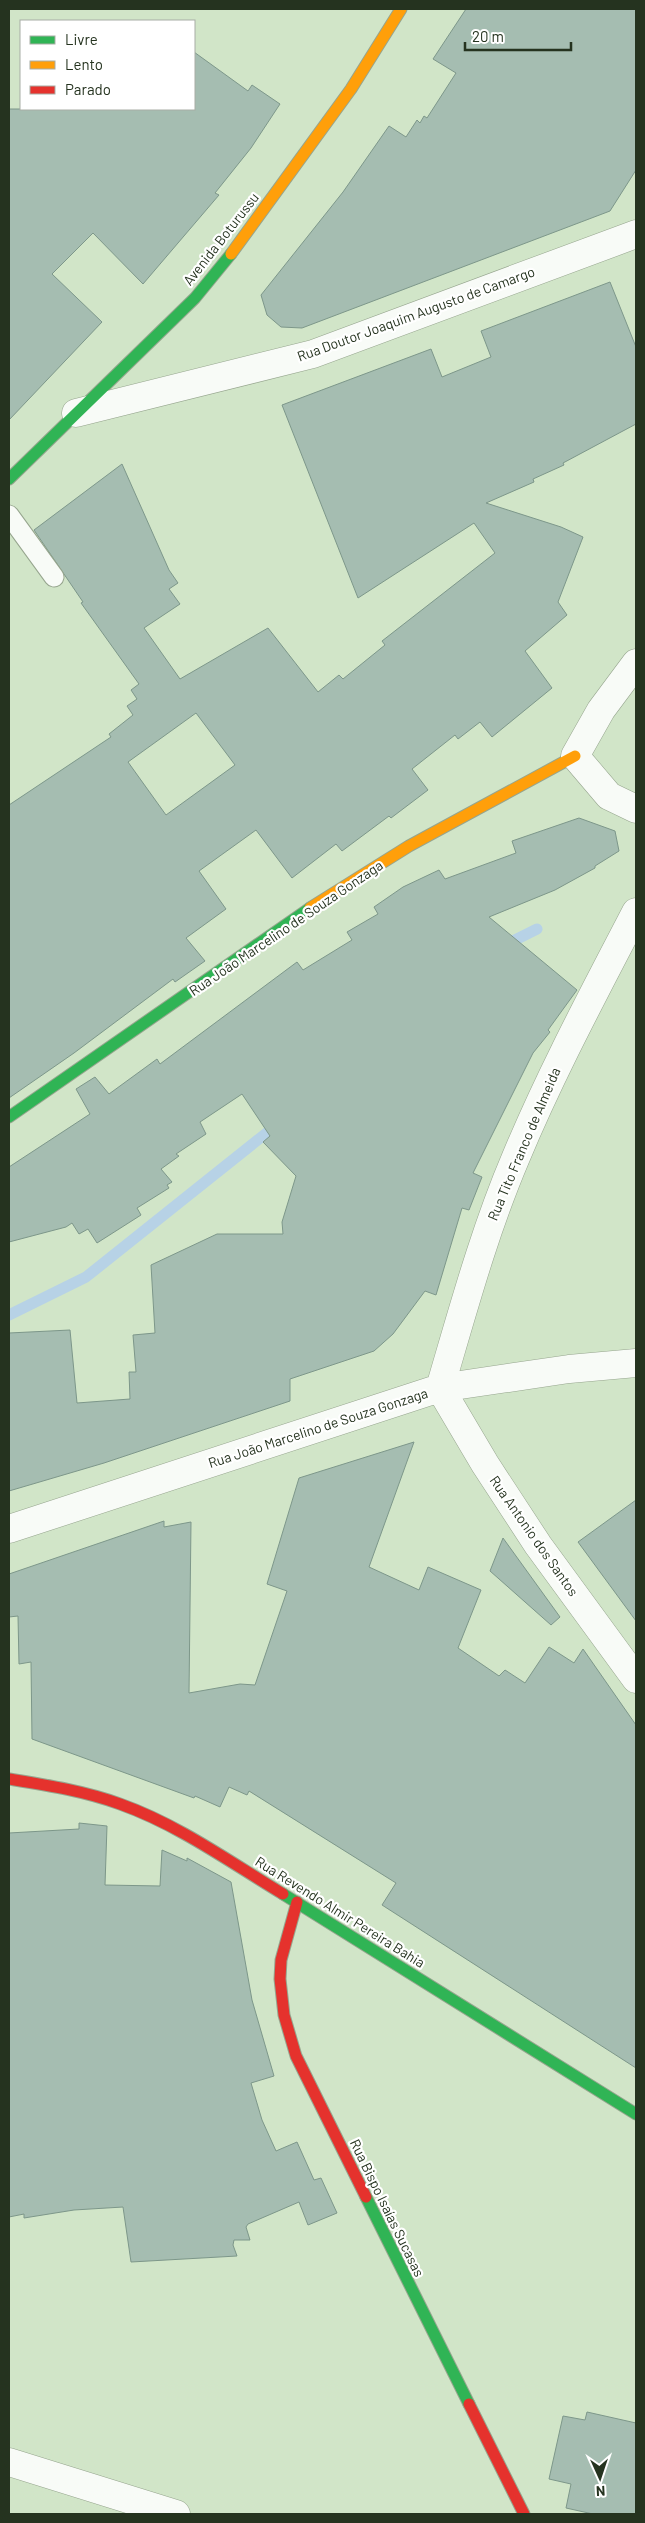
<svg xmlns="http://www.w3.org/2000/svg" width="645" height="2523" font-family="Barlow,sans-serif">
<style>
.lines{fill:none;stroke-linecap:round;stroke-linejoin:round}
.stream{stroke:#b7d2e6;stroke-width:11}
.building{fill:#a5bdb1;stroke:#7d978a;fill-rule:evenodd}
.lane-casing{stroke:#96a58e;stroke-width:21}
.street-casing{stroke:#96a58e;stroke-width:29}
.fast-casing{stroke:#96a58e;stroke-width:13}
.slow-casing{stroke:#96a58e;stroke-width:13}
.jam-casing{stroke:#96a58e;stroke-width:13}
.lane{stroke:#f8fbf7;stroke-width:19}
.street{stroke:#f8fbf7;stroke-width:28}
.fast{stroke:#30b455;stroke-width:11}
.slow{stroke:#ff9f0a;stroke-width:11}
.jam{stroke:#e5322d;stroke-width:11}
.labels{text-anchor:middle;stroke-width:4.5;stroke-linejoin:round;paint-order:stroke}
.street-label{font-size:14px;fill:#25331f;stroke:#fff}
</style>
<rect width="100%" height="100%" fill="#d1e5c8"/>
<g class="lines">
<path class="stream" d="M503,946l34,-17
M9,1315l77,-38 193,-154"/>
</g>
<path class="building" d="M466,9h170v161l-26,41 -308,117 -21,-1 -14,-12 -6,-20 82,-103 46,-66 17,11 11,-17 3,3 4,-7 3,2 29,-45 -23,-14z
M194,52l54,39 4,-6 28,19 -29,44 -36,45 4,2 -76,89 -50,-51 -41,41 50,48 -93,98v-311h185z
M610,282l26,65v77l-73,39 1,2 -31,14 1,3 -48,21 75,24 22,10 -25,65 9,13 -42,36 27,37 -60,49 -12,-15 -22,17 -3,-4 -43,34 16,21 -37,28 -2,-2 -47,35 -6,-7 -44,34 -36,-48 -57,41 27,38 -40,29 19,23 -30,21 -2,-3 -99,74 -65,45v-293l102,-68 -2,-3 24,-19 -6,-9 10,-7 -6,-9 8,-6 -58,-81 2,-1 -49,-72 88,-66 47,106 9,13 -9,6 11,15 -36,24 36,51 88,-51 50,64 21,-17 4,4 42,-34 -3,-4 113,-88 -21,-30 -116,75 -76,-193 149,-56 11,28 49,-20 -10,-26zM196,713l39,52 -69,50 -38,-53z
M579,818l36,13 4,20 -24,15v2l-40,22 -66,27 88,73 -29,40 2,2 -17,21 -60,120 9,4 -13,33 -7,-2 -26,87 -11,-4 -32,43 -19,17 -84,28v22l-186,62 -95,28v-158l61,-3 7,73 53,-4 -1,-27h7l-3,-37 22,-2 -4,-68 66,-31h66l-1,-12 14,-46 -33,-34 7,-6 -28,-42 -42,28 6,12 -30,20 3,2 -18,13 11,13 -5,3 2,3 -32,20 4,7 -44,28 -9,-14 -9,5 -7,-11 -6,4 -57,15v-75l81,-53 -14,-25 19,-12 14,17 48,-35 3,5 137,-102 6,8 49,-30 -5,-8 31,-18 -4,-7 29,-20 36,-17 6,9 71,-26 -4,-12z
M414,1442l-45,125 50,23 9,-23 53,23 -23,58 41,28 6,-6 20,13 24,-36 25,16 9,-14 53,76v343l-254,-163 14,-22 -147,-92 -2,4 -18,-8 -9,20 -25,-11 -1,2 -162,-59 -1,-77 -12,2 -1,-48 -9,1v-43l155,-53v6l27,-5 -2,171 51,-9 15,1 32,-94 -20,-7 32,-106z
M636,1500v121l-58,-79z
M503,1538l57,79 -9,8 -61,-54z
M79,1823l28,3 -2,59 55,1 2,-36 25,11v-3l44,24 21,118 22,76 -23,7 11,37 14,31 21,-9 17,38 7,-2 16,35 -29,12 -9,-23 -51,22 -2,3 4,13h-16l-1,5 4,11 -106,6 -8,-55 -49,3 -50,8v-4l-15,3v-384l70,-4z
M587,2412l49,11v91h-43l-27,-6 5,-24 -22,-5 14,-63 22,4z"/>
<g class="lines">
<defs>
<path id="lane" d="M9,515l45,62"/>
<path id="street" d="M76,413l237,-59 323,-120
M636,663l-35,47 -26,46 34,40 27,13
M440,1388c23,-78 44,-156 76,-231 35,-84 78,-164 120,-245
M440,1388l45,76 53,81 98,134
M9,1529l431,-141 129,-19 67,-6
M9,2462l167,52"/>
<path id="fast" d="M9,479l186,-181 36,-44
M9,1117l301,-209
M283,1894l353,220
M366,2197l103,207"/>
<path id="slow" d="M231,254l120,-165 50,-80
M310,908l99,-62 166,-90"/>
<path id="jam" d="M9,1779c37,6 76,12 111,25 59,21 110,58 163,90
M297,1902l-16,58 -1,19 4,36 12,41 70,141
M469,2404l55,110"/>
</defs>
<use href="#lane" class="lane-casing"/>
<use href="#street" class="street-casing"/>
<use href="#fast" class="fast-casing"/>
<use href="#slow" class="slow-casing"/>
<use href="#jam" class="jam-casing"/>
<use href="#lane" class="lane"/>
<use href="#street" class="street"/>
<use href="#fast" class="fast"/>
<use href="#slow" class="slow"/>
<use href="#jam" class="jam"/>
</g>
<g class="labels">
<g class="street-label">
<text transform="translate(221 239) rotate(-52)" y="5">Avenida Boturussu</text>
<text transform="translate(416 314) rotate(-20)" y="5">Rua Doutor Joaquim Augusto de Camargo</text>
<text transform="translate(286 928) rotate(-34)" y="5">Rua João Marcelino de Souza Gonzaga</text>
<text transform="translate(524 1144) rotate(-67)" y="5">Rua Tito Franco de Almeida</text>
<text transform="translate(318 1428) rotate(-18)" y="5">Rua João Marcelino de Souza Gonzaga</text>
<text transform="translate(534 1536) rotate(55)" y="5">Rua Antonio dos Santos</text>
<text transform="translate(340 1912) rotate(32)" y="5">Rua Revendo Almir Pereira Bahia</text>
<text transform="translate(387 2208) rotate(64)" y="5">Rua Bispo Isaías Sucasas</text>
</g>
</g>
<rect width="645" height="2523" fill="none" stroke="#25331f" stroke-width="20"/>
<rect x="20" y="20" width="175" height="90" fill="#ffffff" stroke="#a8ada5"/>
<rect x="30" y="36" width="25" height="8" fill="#30b455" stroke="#a8ada5"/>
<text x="65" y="45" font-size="15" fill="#25331f">Livre</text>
<rect x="30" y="61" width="25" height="8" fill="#ff9f0a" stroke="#a8ada5"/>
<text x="65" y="70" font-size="15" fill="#25331f">Lento</text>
<rect x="30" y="86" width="25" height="8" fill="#e5322d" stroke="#a8ada5"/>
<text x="65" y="95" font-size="15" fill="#25331f">Parado</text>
<g transform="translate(600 2478) rotate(177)" stroke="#ffffff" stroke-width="4" paint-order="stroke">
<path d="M0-4L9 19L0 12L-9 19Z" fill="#25331f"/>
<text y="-8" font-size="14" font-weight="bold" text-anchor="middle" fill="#25331f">N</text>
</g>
<path d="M465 42v8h106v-8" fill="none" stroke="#25331f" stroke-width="2.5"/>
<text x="472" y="42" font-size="15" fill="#25331f" stroke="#ffffff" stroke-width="4" paint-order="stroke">20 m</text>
</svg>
